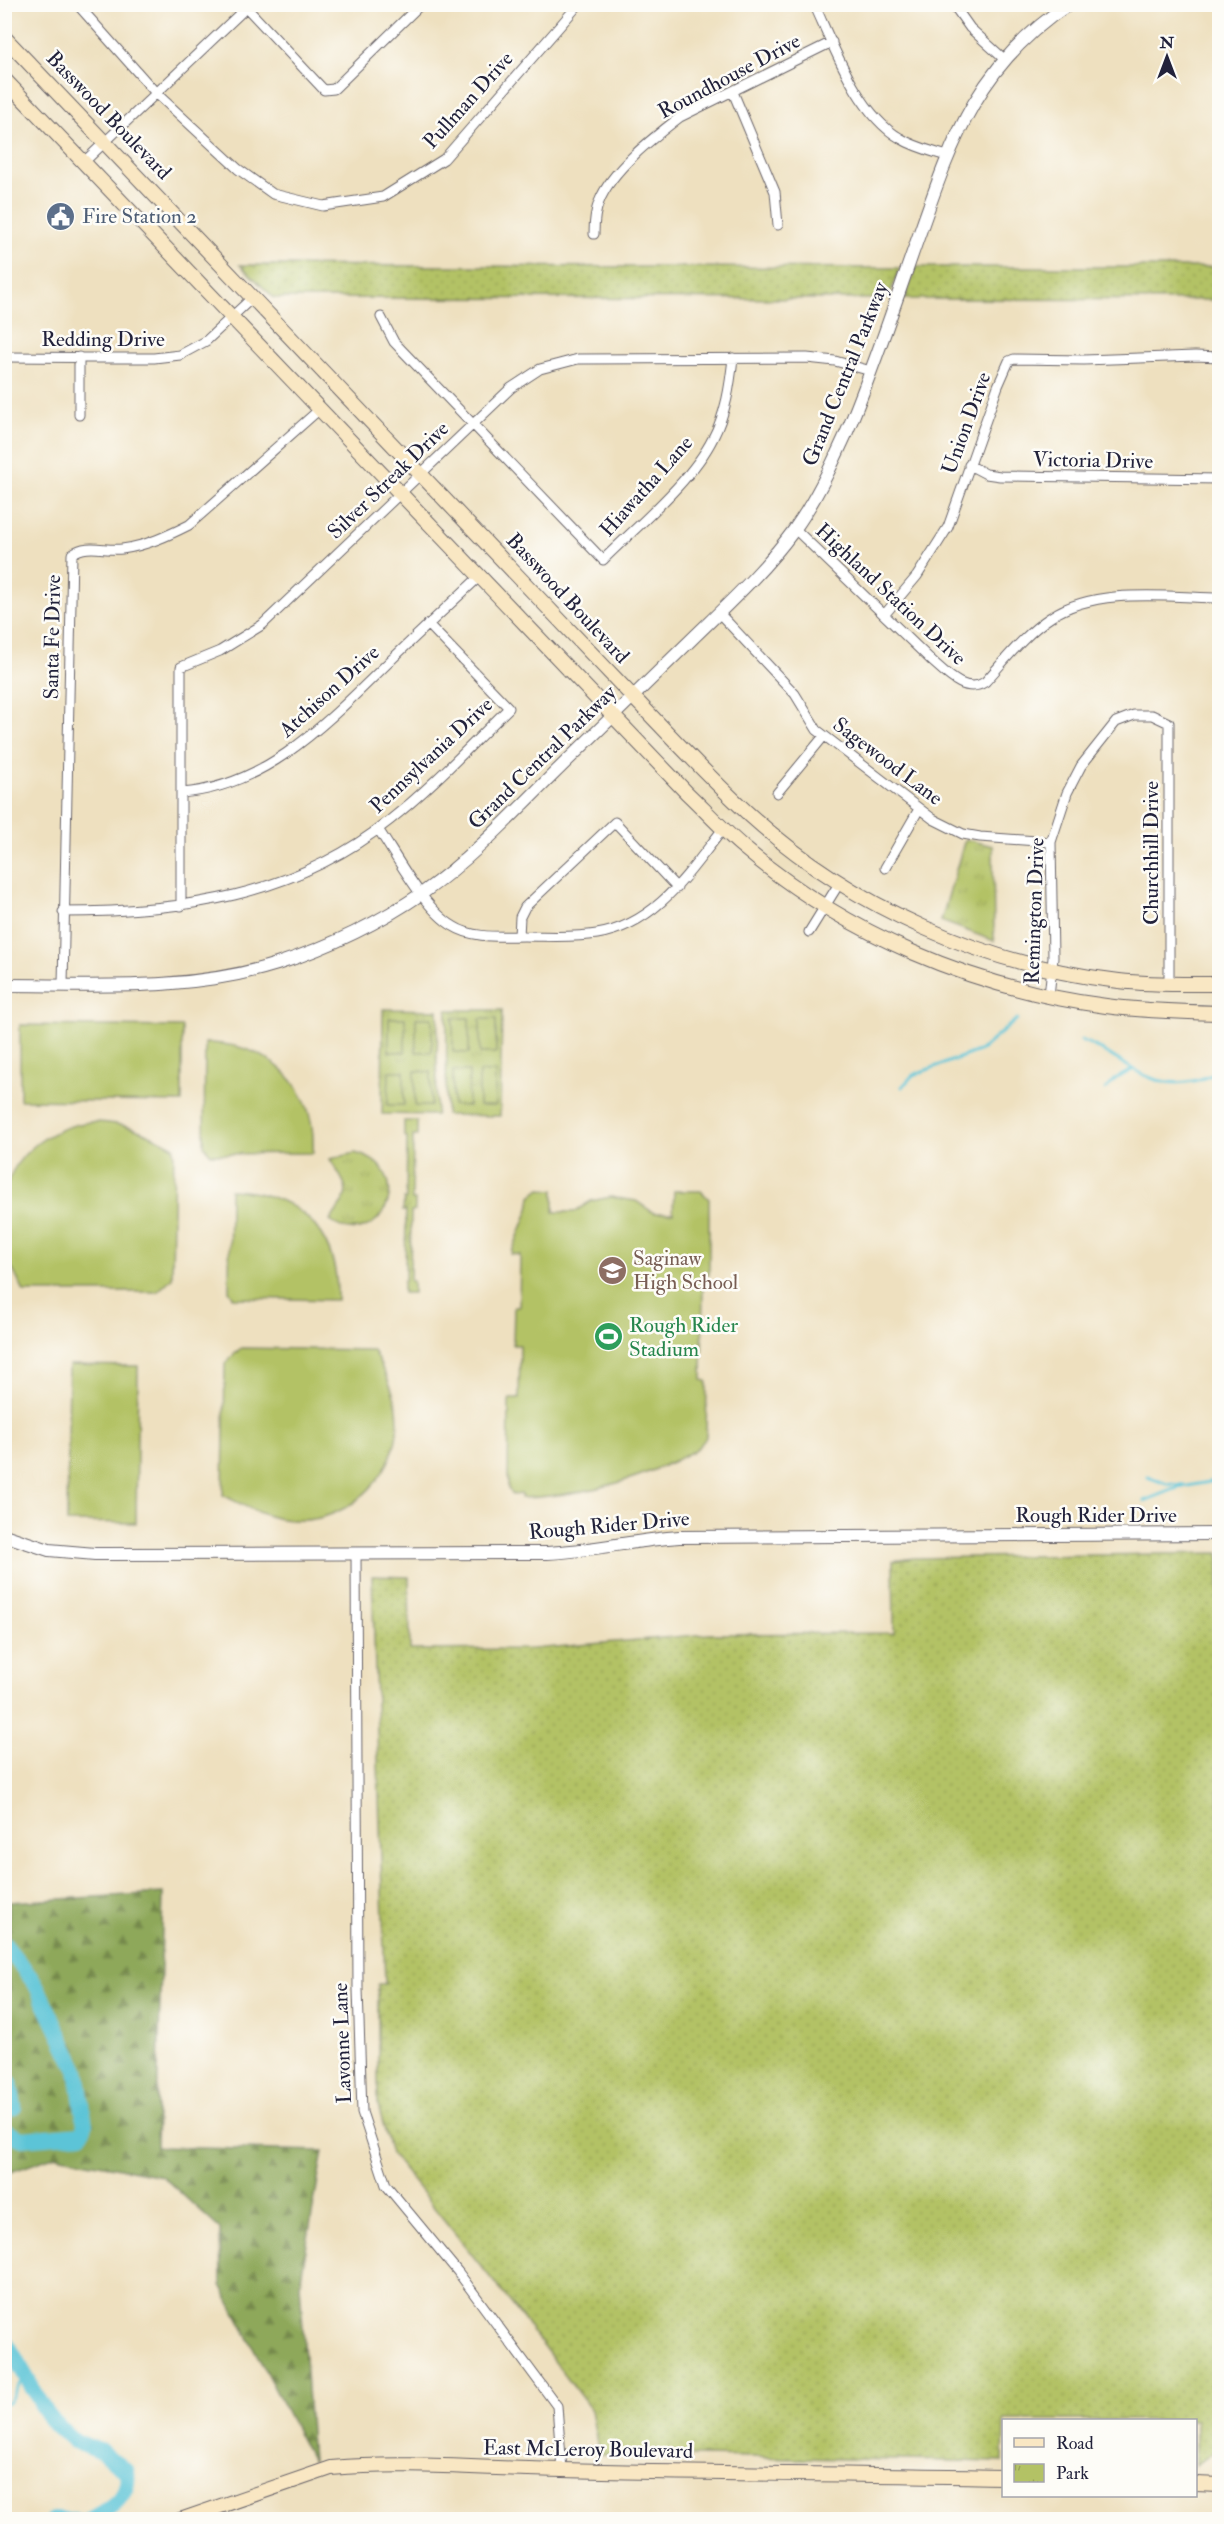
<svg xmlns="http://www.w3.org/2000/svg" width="1224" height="2524" font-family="'IM FELL Double Pica',serif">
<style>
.grass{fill:url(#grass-dots);stroke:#6a7250;stroke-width:1.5}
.forest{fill:url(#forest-firs);stroke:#58654a;stroke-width:1.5}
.park{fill:url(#park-tufts);stroke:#6a7250;stroke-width:1.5}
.garden{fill:#b3c265;stroke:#6a7250;stroke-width:1.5}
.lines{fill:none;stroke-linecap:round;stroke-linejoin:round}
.stream{stroke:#5bc4d7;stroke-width:3}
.river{stroke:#5bc4d7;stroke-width:16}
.minor-casing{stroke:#696469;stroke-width:11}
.tertiary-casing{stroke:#696469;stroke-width:14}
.secondary-casing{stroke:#696469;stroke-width:16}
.minor{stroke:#fff;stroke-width:9}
.tertiary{stroke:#fff;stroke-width:12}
.secondary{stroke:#f9e7c3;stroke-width:14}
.labels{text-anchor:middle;stroke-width:5;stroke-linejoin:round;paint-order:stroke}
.street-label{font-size:21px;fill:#22223b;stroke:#fdfcf7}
.service-label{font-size:21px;fill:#4e5e75;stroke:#fdfcf7;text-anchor:start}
.education-label{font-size:21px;fill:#785e54;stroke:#fdfcf7;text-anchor:start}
.leisure-label{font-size:21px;fill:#27864d;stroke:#fdfcf7;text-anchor:start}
</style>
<defs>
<pattern id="grass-dots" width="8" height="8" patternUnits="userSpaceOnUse" patternTransform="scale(1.5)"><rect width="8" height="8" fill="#b3c265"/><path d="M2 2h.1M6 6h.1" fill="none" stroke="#9aa659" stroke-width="1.8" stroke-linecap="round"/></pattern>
<pattern id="forest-firs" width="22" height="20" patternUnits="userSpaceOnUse" patternTransform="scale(1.5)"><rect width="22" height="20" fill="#8ea85a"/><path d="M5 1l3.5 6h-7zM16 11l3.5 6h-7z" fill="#74884c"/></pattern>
<pattern id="park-tufts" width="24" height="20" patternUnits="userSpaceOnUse" patternTransform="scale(1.5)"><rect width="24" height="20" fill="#b3c265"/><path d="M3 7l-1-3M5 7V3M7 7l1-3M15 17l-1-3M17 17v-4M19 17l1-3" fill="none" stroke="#9aa659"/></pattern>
</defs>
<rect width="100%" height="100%" fill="#fdfcf7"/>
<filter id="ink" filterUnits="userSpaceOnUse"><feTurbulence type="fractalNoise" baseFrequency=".0167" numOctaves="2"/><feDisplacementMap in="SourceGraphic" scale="12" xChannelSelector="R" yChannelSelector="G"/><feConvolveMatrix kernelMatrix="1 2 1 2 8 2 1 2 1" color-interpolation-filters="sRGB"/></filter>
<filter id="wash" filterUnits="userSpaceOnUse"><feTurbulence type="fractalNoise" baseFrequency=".008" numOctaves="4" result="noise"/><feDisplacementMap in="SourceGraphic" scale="24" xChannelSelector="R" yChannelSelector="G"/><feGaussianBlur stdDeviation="1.35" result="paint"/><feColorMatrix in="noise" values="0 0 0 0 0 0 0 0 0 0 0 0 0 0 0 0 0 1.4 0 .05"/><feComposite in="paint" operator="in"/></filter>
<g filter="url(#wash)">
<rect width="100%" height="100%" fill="#eee0bf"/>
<path class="grass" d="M240,265l660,3 -12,31 -614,-1z
M916,267h303v33l-314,-1z
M1219,1553v895l-23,17v-45h-192l-1,42 -404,-8 -8,-44 -77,-103 -123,-153 -13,-49v-121h7l-13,-408 37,1 1,73 122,-1 177,-15 185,-1 -1,-72 21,-3z"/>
<path class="forest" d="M163,1893l-7,254 167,4 -23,133 12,177 -91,-176 -1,-56 -58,-53 -106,-20 -51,18 4,-272z"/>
<path class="park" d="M965,839l28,7 1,95 -53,-20z
M383,1009l55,1 -2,105 -54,-1z
M447,1010h55l-2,106 -54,-1z
M404,1121h13v15h-4l-1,64h3v11l-4,1 -1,69h3v12h-10v-12l2,-1 1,-69h-3l1,-12h2l1,-62 -3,-1z
M355,1153c67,17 24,103 -25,68 22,-32 20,-29 0,-62z"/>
<path class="garden" d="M389,1018h16v34h-16z
M416,1018h16v34h-16z
M453,1018h16v35l-16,-1z
M480,1019h16v34h-16z
M20,1025l162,2v75l-162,-2z
M205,1043c66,0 112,44 108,110l-102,1 -7,-8z
M389,1071h15v34h-16z
M415,1071l16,1v34h-16z
M453,1071h16l-1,35 -15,-1z
M479,1072h16v34h-16z
M90,1122c33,-1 56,10 84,25l-2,131 -15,14h-133c-6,-13 -15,-27 -19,-42 -2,-8 -1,-19 -1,-28 0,-10 -1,-22 1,-32 11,-39 47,-63 85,-68z
M540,1189l14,1v22h20l17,-11 20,-4 25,4 18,12h19l1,-22h27l8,8v76h-5l-1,3 -1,102 5,1 -1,56c-6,12 -20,18 -32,24 -49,24 -99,35 -153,37v-4l-7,1 -6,-6 1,-88 1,-2h9l1,-54h-7l1,-38h5l1,-52 -9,-1 18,-45 2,-13z
M230,1190c67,2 109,41 107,110l-103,-2 -5,-7z
M241,1348l132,2c9,19 21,38 24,59 8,60 -46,116 -106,111 -25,-1 -46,-14 -68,-25l2,-132z
M69,1365l69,1 -2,157 -69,-1z"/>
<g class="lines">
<path class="stream" d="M1081,1040c40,15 64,51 112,41 9,-2 17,-6 27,-8
M902,1087l11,-12 68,-25 36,-31
M1105,1090l10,-11 17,-9
M1148,1477l19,7 17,1
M1144,1501l33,-13 43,-8
M4,2404l4,-1 17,-28"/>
<path class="river" d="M4,1944l31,39 42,87 8,55 -4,9 -59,5 -18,-8
M4,2079l6,4 4,24 -10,4
M4,2338l46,81 24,22 28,11 25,20c4,25 -18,37 -38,48
M53,2520h21"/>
</g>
</g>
<g filter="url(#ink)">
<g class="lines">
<defs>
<path id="minor" d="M77,4l79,89 82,76 35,25 50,12 60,-9 61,-38 135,-155
M243,4l81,86 10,-1 87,-85
M814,4c20,43 44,110 86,134 14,9 31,13 47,18
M953,4l17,24 34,31
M733,92l42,100 3,33
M85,161l165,-157
M594,234c0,-11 1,-22 5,-32 12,-32 55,-65 81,-85l152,-75
M381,317l13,25 209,218c35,-35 88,-78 110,-122 13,-25 17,-52 20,-80
M4,357l150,1 26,-3 26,-14 47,-44
M79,415v-58
M969,465l17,9 14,2 220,3
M795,529l136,131c15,13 34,35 54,22 20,-22 41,-49 66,-65 44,-30 117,-20 169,-19
M719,613l76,81 22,36 116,89 30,15 17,3 71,5
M885,614l32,-38 31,-49 50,-141 11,-25 5,-2 70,1 111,-4 25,1
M181,793c87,-6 149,-74 208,-131 30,-29 60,-57 90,-85
M777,793l47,-57
M378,829c19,28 47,81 75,97 20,13 48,10 71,10 24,0 49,2 73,-2 60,-10 91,-61 126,-105
M885,868l34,-59
M181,906v-239l39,-16 42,-26 249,-237 29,-19 38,-10 229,-1 28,3 36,10
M63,912c118,0 231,-15 327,-92 42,-33 80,-74 119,-112l-81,-84
M809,932l31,-50
M519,936l1,-19 5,-10 90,-85 62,66
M63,985l9,-431c15,-11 32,-3 50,-5 24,-3 47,-14 67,-24l132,-117
M1049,996l4,-38 -2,-116 16,-49 14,-27 35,-44 18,-7h18l17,8v260
M356,1553l2,436 4,123 24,73 72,87 99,134 5,64"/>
<path id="tertiary" d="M4,985c92,0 184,7 273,-21 52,-17 102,-41 147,-72 55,-39 102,-92 150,-138 39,-38 79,-77 118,-115 36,-35 72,-68 102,-109 21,-29 37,-63 52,-96 28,-65 49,-132 73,-199 34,-97 59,-171 150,-231
M4,1535l45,15 46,4 452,-1c45,-2 88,-13 132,-16l541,-3"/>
<path id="secondary" d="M4,37l629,660c39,40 77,82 118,119 101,91 234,150 368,165 34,4 67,3 101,3
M4,79l683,714c19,18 36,37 56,54 101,86 231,142 363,159 37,5 76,6 114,7
M1196,2484l24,1
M180,2520l151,-52c77,-7 155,1 232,2 147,4 294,4 441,7"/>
</defs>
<use href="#minor" class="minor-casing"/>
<use href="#tertiary" class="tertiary-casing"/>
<use href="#secondary" class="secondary-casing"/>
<use href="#minor" class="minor"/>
<use href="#tertiary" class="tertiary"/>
<use href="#secondary" class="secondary"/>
</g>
</g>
<defs>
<symbol id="civic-disc" viewBox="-11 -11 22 22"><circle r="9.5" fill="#5c6f8a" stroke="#fdfcf7"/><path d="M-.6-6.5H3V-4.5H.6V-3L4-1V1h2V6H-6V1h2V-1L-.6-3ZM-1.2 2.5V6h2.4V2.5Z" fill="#fff"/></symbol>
<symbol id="school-disc" viewBox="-11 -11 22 22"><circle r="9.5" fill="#8d6e63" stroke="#fdfcf7"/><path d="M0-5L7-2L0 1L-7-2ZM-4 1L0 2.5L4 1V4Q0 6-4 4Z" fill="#fff"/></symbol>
<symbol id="stadium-disc" viewBox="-11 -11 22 22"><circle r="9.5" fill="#2e9e5b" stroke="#fdfcf7"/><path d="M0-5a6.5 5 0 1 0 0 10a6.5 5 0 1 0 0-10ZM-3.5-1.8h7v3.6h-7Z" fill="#fff"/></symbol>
</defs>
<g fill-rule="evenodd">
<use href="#civic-disc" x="44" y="200" width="33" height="33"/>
<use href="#school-disc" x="596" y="1254" width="33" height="33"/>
<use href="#stadium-disc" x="592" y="1320" width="33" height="33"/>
</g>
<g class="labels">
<g class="street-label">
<text transform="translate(729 76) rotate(-28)" y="7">Roundhouse Drive</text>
<text transform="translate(468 100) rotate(-48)" y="7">Pullman Drive</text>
<text transform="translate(109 115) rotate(46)" y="7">Basswood Boulevard</text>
<text x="103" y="346">Redding Drive</text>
<text transform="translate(845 374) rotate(-68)" y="7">Grand Central Parkway</text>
<text transform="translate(966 423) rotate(-70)" y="7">Union Drive</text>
<text transform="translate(1093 460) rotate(1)" y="7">Victoria Drive</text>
<text transform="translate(388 480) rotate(-44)" y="7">Silver Streak Drive</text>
<text transform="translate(646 486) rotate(-48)" y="7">Hiawatha Lane</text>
<text transform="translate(891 594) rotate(43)" y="7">Highland Station Drive</text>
<text transform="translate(568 598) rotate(47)" y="7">Basswood Boulevard</text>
<text transform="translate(52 637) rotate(-89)" y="7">Santa Fe Drive</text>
<text transform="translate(329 691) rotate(-42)" y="7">Atchison Drive</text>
<text transform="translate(431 755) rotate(-43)" y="7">Pennsylvania Drive</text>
<text transform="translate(542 757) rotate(-44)" y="7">Grand Central Parkway</text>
<text transform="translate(888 761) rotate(37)" y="7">Sagewood Lane</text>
<text transform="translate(1151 853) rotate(-90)" y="7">Churchhill Drive</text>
<text transform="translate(1034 911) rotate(-88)" y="7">Remington Drive</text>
<text x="1096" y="1522">Rough Rider Drive</text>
<text transform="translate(609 1525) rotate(-5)" y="7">Rough Rider Drive</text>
<text transform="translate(342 2043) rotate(-92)" y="7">Lavonne Lane</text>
<text transform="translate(588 2449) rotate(1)" y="7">East McLeroy Boulevard</text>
</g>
<g class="service-label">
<text x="82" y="223">Fire Station 2</text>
</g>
<g class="education-label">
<text x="633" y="1265">Saginaw<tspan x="633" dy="24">High School</tspan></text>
</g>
<g class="leisure-label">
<text x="629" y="1332">Rough Rider<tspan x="629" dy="24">Stadium</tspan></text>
</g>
</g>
<rect width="1224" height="2524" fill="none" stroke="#fdfcf7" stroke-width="24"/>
<rect x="1002" y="2419" width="195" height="78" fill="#fdfcf7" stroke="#a5a5ac" stroke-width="1.5"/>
<rect x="1014" y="2438" width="30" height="9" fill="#f9e7c3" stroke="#a5a5ac" stroke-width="1.5"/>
<text x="1056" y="2449" font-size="18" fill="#22223b">Road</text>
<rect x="1014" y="2464" width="30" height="18" fill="url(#park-tufts)" stroke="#a5a5ac" stroke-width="1.5"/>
<text x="1056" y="2479" font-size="18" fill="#22223b">Park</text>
<g transform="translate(1167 57)" stroke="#fdfcf7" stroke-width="4.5" paint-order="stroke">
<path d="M0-4.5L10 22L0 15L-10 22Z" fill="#22223b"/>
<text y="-9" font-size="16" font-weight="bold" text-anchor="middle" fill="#22223b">N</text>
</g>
</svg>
